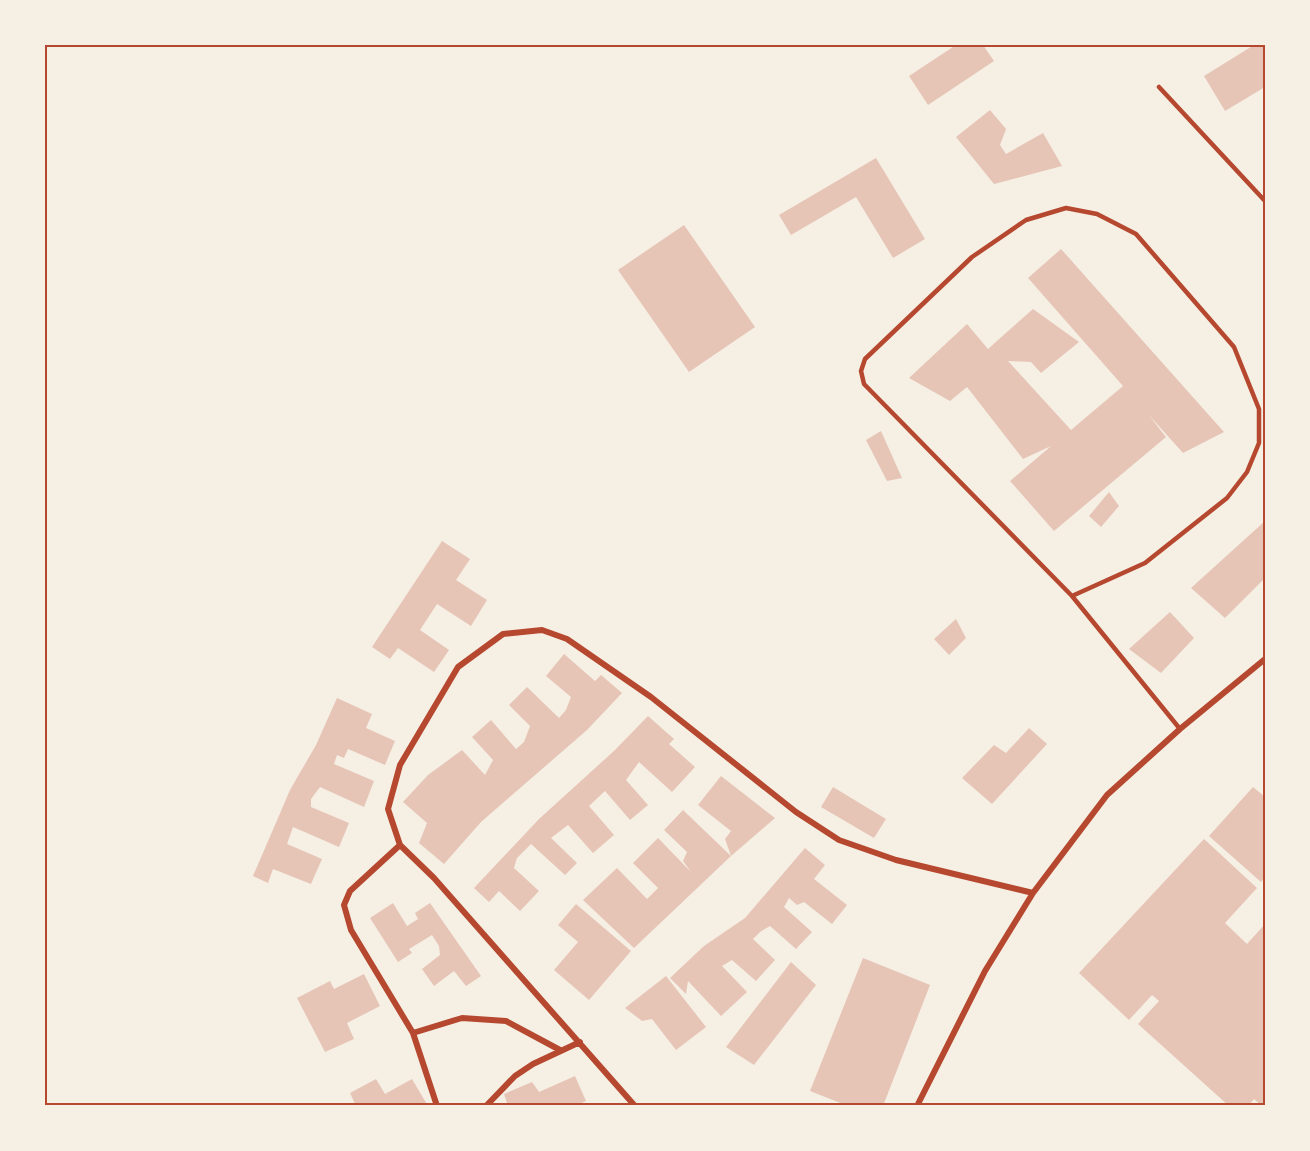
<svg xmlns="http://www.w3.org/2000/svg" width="1310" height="1151" font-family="'Alegreya Sans',sans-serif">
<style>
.building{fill:#e6c5b7}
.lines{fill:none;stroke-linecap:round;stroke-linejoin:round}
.service{stroke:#b5482f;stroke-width:4.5}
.minor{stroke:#b5482f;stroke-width:6}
.neatline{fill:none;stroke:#b5482f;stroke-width:2}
</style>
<rect width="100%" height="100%" fill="#f6efe4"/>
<path class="building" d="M956,45h27l11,16 -66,44 -19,-29z
M1254,45h11v42l-40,24 -21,-35z
M990,110l16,19 -6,16 6,9 37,-21 19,33 -68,18 -38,-47z
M876,158l49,81 -32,19 -37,-61 -65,38 -12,-20z
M684,225l71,102 -66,45 -71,-102z
M1061,249l163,183 -41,21 -35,-39 18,23 -112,94 -44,-50 41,-35 -28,13 -56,-72 -17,14 -41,-23 58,-54 21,25 45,-40 46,33 -38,31 -10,-11 -23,-1 63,69 52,-44 -95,-108z
M881,431l21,47 -15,3 -21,-41z
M1109,492l10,14 -18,21 -12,-11z
M1265,521v57l-40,40 -34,-30z
M442,541l28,18 -14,21 31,20 -16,26 -34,-22 -17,26 29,20 -15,22 -36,-24 -8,11 -18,-12z
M1170,612l24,26 -33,35 -32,-24z
M956,619l10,19 -17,17 -15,-16z
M564,654l31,27 6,-6 21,18 -35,37 -106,92 -37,42 -25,-21 8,-20 -24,-21 25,-27 34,-25 23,25 8,-15 -21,-23 19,-17 25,29 8,-7 6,-16 -21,-21 18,-18 32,31 7,-8 5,-13 -25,-21z
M337,698l35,16 -6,14 29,13 -10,24 -37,-16 -4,9 -7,-3 -3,9 40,17 -10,26 -44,-20 -9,12v8l38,16 -10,24 -46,-20 -6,17 35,15 -11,25 -38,-15 -5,14 -15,-7 37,-86 26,-45z
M648,716l26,23 -5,5 26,23 -23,25 -33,-30 -13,18 22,25 -18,15 -25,-29 -16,15 25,29 -21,18 -25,-28 -17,13 26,25 -12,12 -34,-31 -14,14 -3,10 25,23 -19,20 -21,-20 -10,11 -15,-14 65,-69 76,-69z
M1029,728l18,16 -55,60 -30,-26 32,-33 12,8z
M721,776l54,42 -44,38 -97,92 -51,-48 34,-32 30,31 11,-11 -25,-25 25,-25 33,34 -8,-11 4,-9 -23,-22 19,-20 48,46 -6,-17 6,-8 -33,-26z
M833,787l53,32 -12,19 -53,-31z
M1253,787l12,10v80l-4,5 -52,-46z
M1204,839l53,49 -32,35 22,21 18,-20v182h-3l-8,-7 -6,7h-19l-91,-82 21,-23 -7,-6 -23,25 -50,-47z
M805,848l20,17 -11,14 33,26 -15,19 -28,-22 -7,3 -8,-7 -5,9 28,25 -16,17 -26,-23 -10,6 -7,7 22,21 -19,21 -24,-21 -10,6 25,26 -26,24 -33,-35 -2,13 -16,-16 34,-32 41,-28z
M393,903l14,23 11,-7 -3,-6 15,-10 51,73 -15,10 -12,-15 -20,15 -12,-17 18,-14 -1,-9 -7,-11 -23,14 3,4 -14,9 -28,-44z
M576,904l55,47 -42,49 -35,-30 24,-28 -20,-17z
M863,958l67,27 -47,121h-35l-38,-15z
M791,962l25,23 -62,80 -28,-18z
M364,974l16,32 -33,17 7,16 -29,13 -28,-54 33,-17 4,8z
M666,976l40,51 -30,23 -24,-31 -10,2 -17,-13z
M575,1076l11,25 -11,5h-67l-4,-12 28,-12 7,10z
M376,1079l9,15 27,-15 16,27h-72l-6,-13z"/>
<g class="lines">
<path class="service" d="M1159,87l106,114
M1072,596l73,-33 82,-65 20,-26 12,-29v-34l-25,-62 -98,-113 -39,-20 -31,-6 -40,12 -54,37 -107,102 -4,12 3,13 208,212 108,133"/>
<path class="minor" d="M400,845l-50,46 -6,14 7,25 62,103 24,73
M413,1033l49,-15 44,3 54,29
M486,1106l29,-30 18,-12 47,-22
M635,1106l-201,-228 -34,-33 -12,-36 12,-44 58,-98 45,-33 39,-4 25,9 84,58 145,115 43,28 57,20 137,33
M917,1106l68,-135 48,-78 74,-98 73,-66 85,-70"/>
</g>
<rect width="1310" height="1151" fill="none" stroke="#f6efe4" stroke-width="93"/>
<rect x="46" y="46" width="1218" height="1058" class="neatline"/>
</svg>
